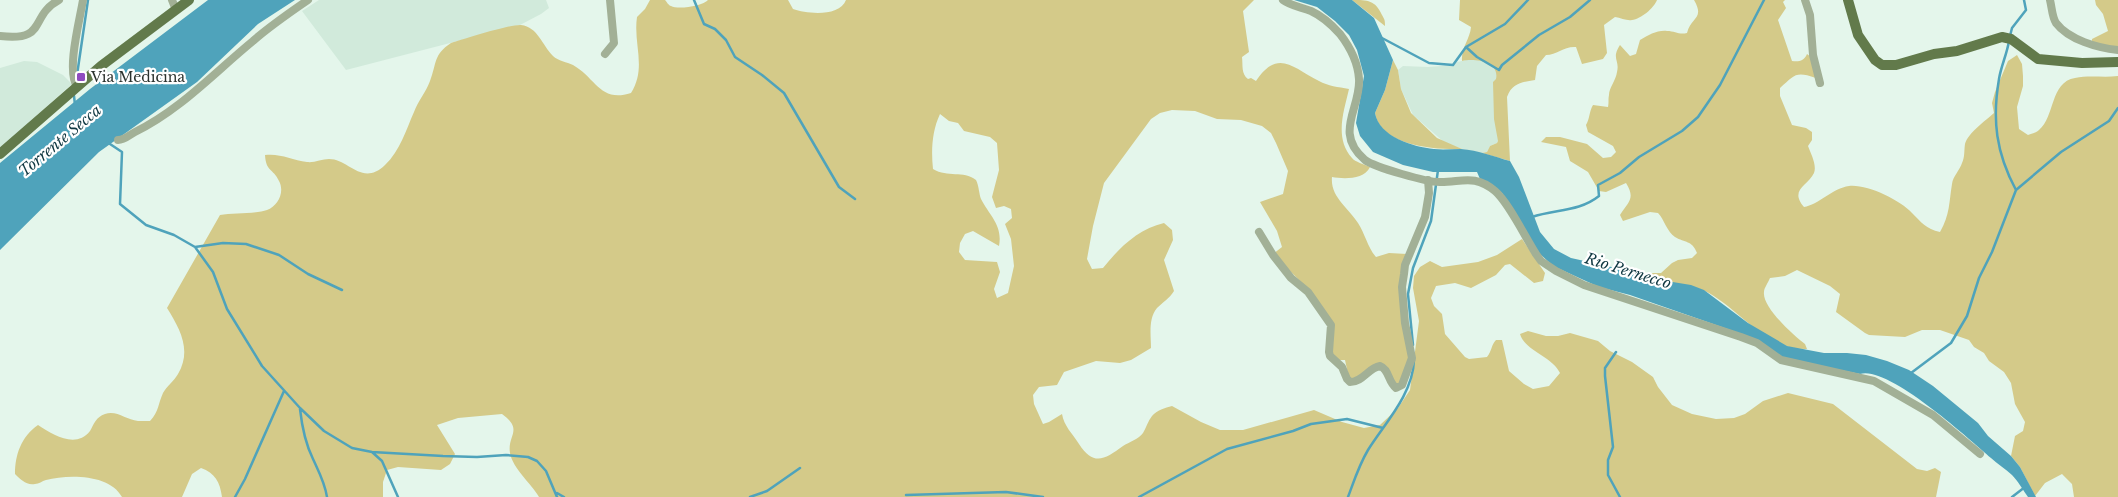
<svg xmlns="http://www.w3.org/2000/svg" width="2118" height="497" font-family="'Libre Baskerville',serif">
<style>
.built{fill:#d1eadb}
.green{fill:#d4ca89;fill-rule:evenodd}
.water{fill:#4fa3bb}
.lines{fill:none;stroke-linecap:round;stroke-linejoin:round}
.stream{stroke:#4fa3bb;stroke-width:2.5}
.minor{stroke:#a2b096;stroke-width:8}
.major{stroke:#627a4b;stroke-width:10}
.poi-dot{fill:#8f4cc0;stroke:#fff;stroke-width:2}
.labels{text-anchor:middle;stroke-width:4.5;stroke-linejoin:round;paint-order:stroke}
.poi-label{font-size:14px;fill:#2b322e;stroke:#fff;text-anchor:start}
.water-label{font-size:15px;font-style:italic;fill:#103842;stroke:#fff}
</style>
<rect width="100%" height="100%" fill="#e4f6eb"/>
<path class="built" d="M319,0h227l3,8 -8,6 -21,11 -174,45 -44,-59z
M1471,59h7l16,8 3,4 1,70 -1,2 -7,3 -3,6 -5,1 -20,-4 -17,-6 -32,-28 -12,-26 -3,-19 5,-4 25,1 26,-2 3,-3z
M24,61l13,1 26,13 9,9 -72,64v-80z"/>
<path class="green" d="M650,0h15c1,1 4,6 6,6 7,4 32,0 37,-6h80l5,9c14,5 47,8 53,-9h408l-11,11 6,41 -7,5c1,8 -1,17 6,22l3,-1 5,3c22,-33 37,-13 63,0 9,5 19,6 30,8 -5,22 -15,49 3,69 3,4 12,6 18,9 -6,13 -27,12 -38,10 -2,20 17,31 26,46 7,11 10,25 18,34l13,-4 18,1 -4,13 8,89 -10,27 -4,3 -15,-22 -27,15h-4l-3,-5 -3,-14h-9l-4,-6 1,-26 -30,-44 -30,-30 9,-7 -5,-16 -17,-29 23,-8 5,-23 -12,-28 -5,-10 -9,-7 -21,-6 -24,-1 -22,-8 -23,-1 -12,3 -9,6 -47,64 -11,43 -6,33 5,10 11,-1c16,-20 35,-39 61,-45l8,7 1,10 -9,20 10,31c-5,8 -11,11 -17,17 -9,11 -6,27 -6,40l-20,12 -11,3 -24,-2 -32,11 -7,13 -18,2 -6,8 1,9 9,20 6,-2 13,-8c2,12 10,19 17,30 15,23 26,15 44,2 6,-4 16,-7 20,-13 3,-5 5,-12 9,-17 5,-6 13,-8 20,-10l29,16 19,8h23l71,-20 28,12 22,6 16,-3 18,-17 12,-18 9,-69 -6,-33 1,-12 6,-9 10,-6 12,6 36,-5 19,-7 25,-16 23,34 -2,8 -9,2 -24,-19 -5,1 -9,10 -25,13 -16,-5 -19,3 -5,12 3,8 8,8 3,20 20,23 4,2 18,-2c5,-6 4,-12 9,-17h6l7,31 15,13 9,5 16,-3 11,-13c-8,-17 -35,-22 -40,-39l8,-3 18,5h12l12,-3 28,8 12,10 22,11 21,15 5,10 14,18 20,9 24,5 18,-1 11,-4 18,-13 25,-8 45,11 84,65 10,2 8,-3 6,4 -5,25h-1397c-8,-14 -26,-28 -29,-44 -3,-18 14,-23 -8,-39l-44,4 -21,7 18,29 -5,10 -9,6 -43,-3 -11,3 -4,12v15h-161c-2,-15 -7,-24 -21,-29l-9,6 -10,23h-60c-12,-23 -54,-23 -76,-17 -4,1 -7,4 -11,4 -8,2 -15,-5 -20,-10 0,-19 6,-37 23,-49 15,10 38,24 52,6 4,-7 6,-14 15,-17 12,-4 21,6 33,7 4,0 8,0 12,0 9,-10 8,-17 13,-28 4,-7 11,-12 15,-19 14,-24 2,-45 -11,-66l53,-93c13,-2 37,-1 47,-5 11,-4 18,-18 12,-29 -6,-13 -13,-9 -14,-26 15,-2 27,5 42,7 7,1 15,-3 22,-3 20,0 33,28 56,6 15,-14 21,-35 29,-53 4,-11 12,-20 16,-31 7,-18 3,-26 21,-38 13,-4 60,-19 70,-18 17,2 21,20 32,31 5,5 14,6 20,9 23,13 27,38 58,28 16,-26 2,-48 6,-76l8,-8zM940,114l9,7 9,2 6,8 26,6 7,6 2,27 -7,27 4,11 8,-2 7,3 1,9 -7,6 6,15 3,27 -6,27 -11,5 -3,-9 6,-17 -3,-10 -32,-2 -6,-8 1,-9 5,-9 8,-3 26,15c4,-21 -10,-31 -18,-47 -2,-5 -2,-13 -5,-19 -13,-10 -28,-2 -43,-11 -2,-19 -1,-38 7,-55z
M1352,0c16,0 23,0 30,15 3,5 3,6 3,11z
M1460,0h197c-3,8 -16,19 -25,20 -5,1 -11,-2 -17,-3l-11,8 3,28 -4,6 -21,5 -6,-17c-12,-1 -19,8 -30,8l-9,11 -2,14c-13,2 -23,3 -28,17l3,64 -28,-8 5,-1 3,-6 7,-3 1,-2 -4,-22 -1,-37 3,-3c4,-18 -22,-21 -34,-18 -1,-13 8,-22 9,-34l-12,-7z
M1694,0h91l-2,2 3,6 -8,12 14,41c7,1 12,0 15,-7l4,3 5,21c-21,-7 -21,-3 -36,10v8l12,29 14,3 6,4v8l-4,6c3,8 9,19 6,27 -6,13 -25,16 -10,34 14,-2 29,-19 45,-21 18,-2 51,14 63,27 9,9 14,16 28,19 10,-17 9,-30 12,-48 1,-8 8,-14 10,-21 3,-6 2,-13 3,-19 3,-11 20,-23 29,-31l-2,-10 3,-11 13,-31 9,-6 5,9 1,12v10l-6,21 2,22 9,6c3,-1 8,-2 11,-5 16,-13 11,-48 36,-52 14,-3 29,0 43,-2v421h-44l-2,-13 -10,-10 -17,9 -10,13 -15,-29 -9,-11 4,-20 8,-5 2,-9 -10,-18 -4,-21 -7,-11 -15,-11 -5,-8 -10,-6 -5,-7 -29,-10h-18l-17,7 -36,-2 -4,-2 -29,-21 4,-18 -10,-8 -33,-16 -12,6 -15,2c-2,5 -6,10 -6,14 -2,15 30,44 41,52l2,5c-42,1 -68,-41 -102,-58 -12,-6 -48,-10 -63,-14l-2,-4h21l11,-10 6,-3 14,-2 5,-5c-5,-13 -12,-10 -22,-16 -8,-5 -11,-18 -17,-24l-8,-1 -27,9 -3,-6c8,-13 16,-16 6,-32l-20,9 -7,-1 -11,-19 -18,-11 -4,-14 -25,-5 5,-5h14l27,7 16,14 8,-1 5,-5 -3,-6 -25,-14 -2,-7c4,-7 3,-13 7,-20l15,2c1,-5 0,-7 1,-12 0,-7 7,-15 8,-23 3,-12 -6,-13 3,-27l10,11 6,-2 4,-14c9,-5 17,-10 27,-9 8,0 12,4 20,2 4,-16 18,-14 7,-33z
M2095,0h23v48l-26,-5v-4l16,-8 -5,-17 -7,-9z
M1393,60l5,10 3,19 10,24 26,25 25,11c-26,1 -82,-3 -87,-36l10,-23z"/>
<path class="water" d="M208,0h87l-37,24 -61,58 -98,70 -99,98v-87l90,-74z
M1294,0h58l22,18 19,42 -8,30 -10,23c4,24 39,34 59,36 9,1 18,0 27,0 17,1 34,8 49,12l9,16 21,55 14,17 17,9 63,14 8,5 49,8 13,5 44,33 39,23 37,7h23l19,2 21,6 22,9 24,16 45,37 10,13 23,20 9,11 16,30h-8c-5,-7 -10,-16 -16,-22 -6,-6 -15,-11 -21,-17 -22,-19 -103,-93 -131,-84l-79,-16 -45,-26 -106,-37 -31,-8 -46,-21 -14,-13 -37,-60 -22,-14 -3,-7h-44l-30,-7 -30,-13 -13,-16 -4,-13 8,-47 -7,-26 -8,-15 -14,-14 -18,-14z"/>
<g class="lines">
<path class="stream" d="M694,0l10,24 11,5 11,11 9,17 27,18 22,18 55,94 16,12
M2010,36l2,-8 14,-18 -2,-10
M1382,38l47,25 24,2 13,-18 39,-23 23,-24
M2009,41c-2,13 -8,25 -10,38 -7,41 -3,74 17,111
M1466,47l11,10 22,13 3,-5 37,-30 31,-18 20,-17
M77,75l11,-75
M74,96l1,9
M107,142l15,10 -2,52 26,21 28,10 21,12 18,25 14,37 35,57 38,42 24,23 28,17 20,4 71,4 34,1 29,-2 22,2 9,4 9,10 11,26
M1532,217c23,-8 47,-5 67,-21l-1,-11 22,-12 19,-16 43,-26 16,-14 22,-32 44,-85
M195,247l28,-4 23,1 33,11 29,19 34,16
M1413,345l-5,-51 5,-26 18,-47 7,-51
M1616,352l-11,16v8l8,71 -5,13v15l12,22
M1911,373l40,-30 16,-27 12,-38 13,-26 24,-62 45,-38 48,-31 9,-13
M300,409c2,18 5,34 13,50 6,13 12,24 14,38
M372,452l10,9 16,36
M557,493l7,4
M906,495l100,-3 37,5
M235,497l10,-18 39,-88
M750,497l17,-6 33,-23
M1139,497l88,-48 66,-18 18,-7 36,-5 36,9
M1348,497c6,-16 11,-32 20,-47 17,-27 45,-56 46,-90
M2012,497l13,-10"/>
<path class="minor" d="M172,0l4,10
M1283,0c8,6 18,7 28,11 11,5 21,14 29,23 10,13 18,29 19,45 2,29 -26,54 6,81 9,7 64,23 76,22 21,0 34,-8 54,9 14,12 30,46 41,63l5,7 15,10 28,14 157,52 16,6 24,17 93,21 59,34 47,39
M1805,0l5,15 3,40 7,28
M2050,0c2,8 2,17 6,23 13,17 42,25 62,27
M0,36c48,6 29,-20 59,-36
M605,54l9,-11 -4,-43
M77,86c-11,-15 3,-67 6,-86
M118,140c7,0 11,-5 17,-8 45,-22 79,-59 118,-91 17,-15 36,-28 55,-41
M1259,232l14,23 18,23 17,14 23,33 -2,27 1,4 12,11 5,12 3,3c13,0 18,-14 30,-16 9,3 8,16 16,22l6,-3 10,-27 -7,-35 -3,-36 2,-13 1,-9 20,-48 4,-24 -1,-13"/>
<path class="major" d="M1848,0l10,35 17,25 7,5h14l38,-11 23,-3 45,-14 9,2 27,20 44,4 36,-1
M0,154l101,-88 88,-66"/>
</g>
<rect class="poi-dot" x="76" y="72" width="10" height="10" rx="2.5"/>
<g class="labels">
<g class="poi-label">
<text x="91" y="82">Via Medicina</text>
</g>
<g class="water-label">
<text transform="translate(60 141) rotate(-40)" y="5">Torrente Secca</text>
<text transform="translate(1628 271) rotate(17)" y="5">Rio Pernecco</text>
</g>
</g>
</svg>
